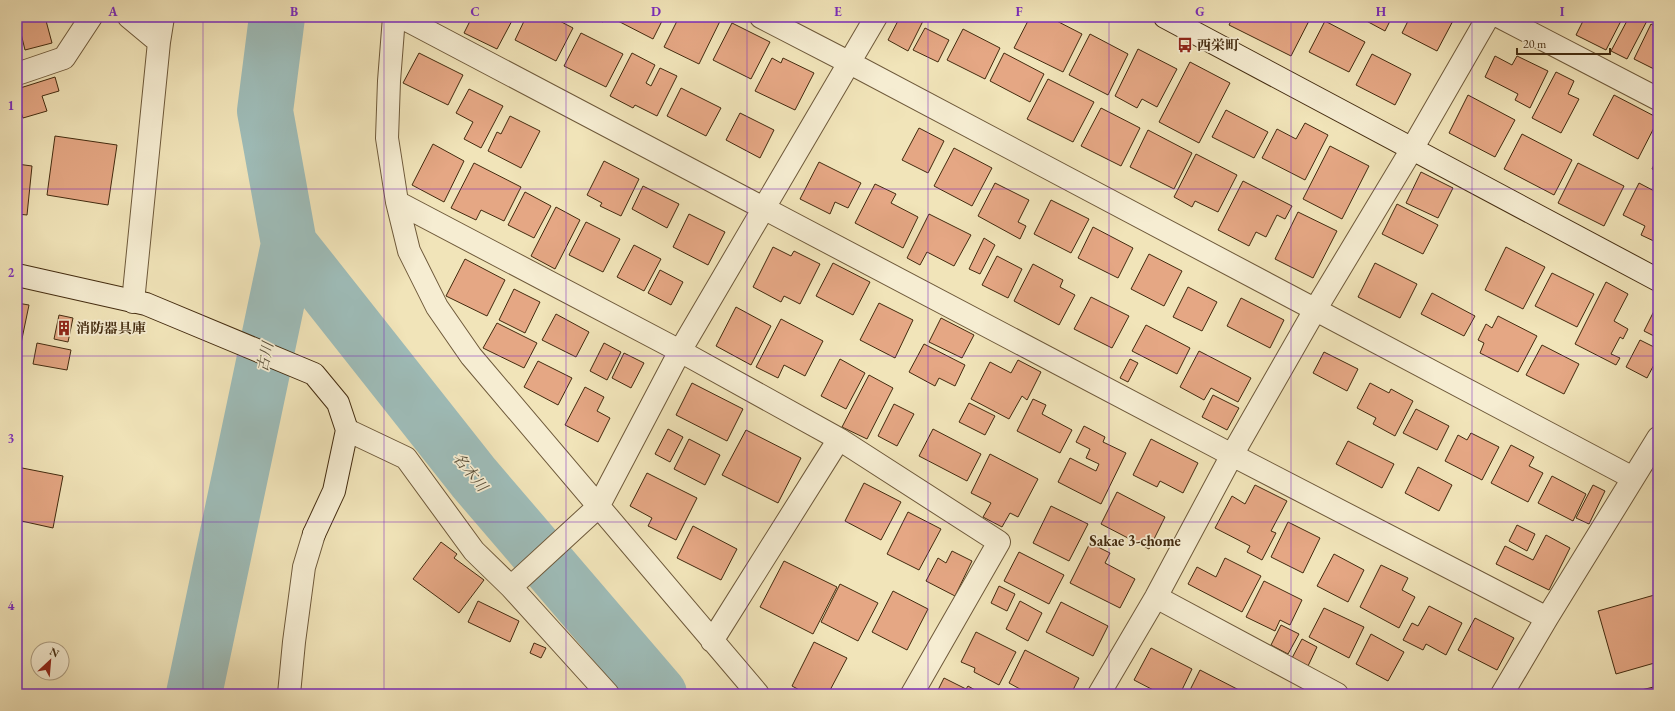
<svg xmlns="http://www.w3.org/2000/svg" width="1675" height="711" font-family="'EB Garamond','Noto Serif JP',serif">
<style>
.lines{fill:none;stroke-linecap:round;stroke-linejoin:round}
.river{stroke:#9ebcb8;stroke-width:56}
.building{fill:#e5a784;stroke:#432b0f}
.street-casing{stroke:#6e593a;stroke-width:24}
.secondary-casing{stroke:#432b0f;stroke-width:24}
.street{stroke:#f6edd2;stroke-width:22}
.secondary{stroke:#f6edd2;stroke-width:22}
.grid{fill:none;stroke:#7b2cbf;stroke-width:1;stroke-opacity:0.55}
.labels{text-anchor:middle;stroke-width:3.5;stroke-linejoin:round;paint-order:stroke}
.poi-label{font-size:14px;font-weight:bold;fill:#432b0f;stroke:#f6edd2;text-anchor:start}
.water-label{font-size:15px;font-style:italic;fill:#5a4f39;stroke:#f6edd2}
.neighbourhood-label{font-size:15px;font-weight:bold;fill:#432b0f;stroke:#f6edd2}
.neatline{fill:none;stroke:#7b2cbf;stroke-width:1.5}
.grid-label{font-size:13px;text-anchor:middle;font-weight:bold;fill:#7b2cbf}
</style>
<rect width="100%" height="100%" fill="#f1e4b9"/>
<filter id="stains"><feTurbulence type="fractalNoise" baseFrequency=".005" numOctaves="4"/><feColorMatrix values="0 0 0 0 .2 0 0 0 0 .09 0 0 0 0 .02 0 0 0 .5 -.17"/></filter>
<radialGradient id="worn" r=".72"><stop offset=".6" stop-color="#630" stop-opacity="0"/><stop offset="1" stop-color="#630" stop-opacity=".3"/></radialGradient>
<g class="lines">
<path class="river" d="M289,244l185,234 185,216
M194,694l95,-450 -24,-133 12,-94"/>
</g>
<path class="building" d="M17,17h28l7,26 -27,7z
M52,17h15l-14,4z
M472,17h42l-17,32 -33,-16z
M526,17h26l21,11 -17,33 -41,-21z
M593,17h12l-2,5z
M620,17h44l-11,22 -35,-18z
M679,17h43l-23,47 -35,-17z
M900,17h25l-17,34 -20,-11z
M1007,17h10l-2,4z
M1030,17h19l33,17 -19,38 -49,-24z
M1233,17h78l-20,39 -62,-31z
M1359,17h33l-7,14z
M1410,17h45l-18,34 -35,-18z
M1585,17h38l-17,33 -30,-15z
M1629,17h20l-22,42 -16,-8z
M1325,21l40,21 -16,30 -40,-20z
M732,23l38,19 -19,37 -38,-19z
M1651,24l7,4v43l-24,-12z
M925,28l24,12 -11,22 -25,-12z
M963,29l37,19 -15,31 -38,-19z
M581,33l42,21 -17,33 -42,-21z
M1090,34l38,20 -20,41 -39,-20z
M1138,49l39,20 -20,38 -15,-8 -5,9 -22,-12z
M419,53l44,22 -15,30 -45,-22z
M632,53l23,12 -9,18 5,3 9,-18 17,8 -20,40 -22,-11 -2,3 -23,-12z
M1004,53l40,21 -14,28 -40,-21z
M1372,54l39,20 -16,31 -39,-20z
M1495,56l17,9 5,-9 31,15 -18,37 -15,-8 3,-6 -33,-17z
M772,58l9,5 2,-5 31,15 -19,37 -40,-19z
M1190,62l40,21 -31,60 -40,-21z
M1556,72l18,9 -6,13 11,5 -18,34 -29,-15z
M55,77l4,14 -17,5 5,15 -24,7 -6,-18v-11z
M1048,79l46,23 -21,40 -46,-23z
M681,88l40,20 -15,28 -39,-20z
M469,89l34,17 -22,42 -17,-9 9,-17 -17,-9z
M1468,95l47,25 -20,37 -46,-24z
M1614,95l44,23v2l-20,39 -45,-24z
M1101,108l39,20 -19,38 -40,-20z
M1226,110l42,22 -14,26 -42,-21z
M740,113l34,17 -14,28 -34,-18z
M510,116l30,15 -19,37 -33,-17 9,-19 4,2z
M1305,123l23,12 -23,45 -43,-22 15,-29 19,10z
M919,128l25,13 -16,32 -26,-13z
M1148,130l44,23 -18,36 -44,-22z
M1522,134l50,26 -18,35 -50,-26z
M55,136l62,9 -9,60 -61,-10z
M433,144l31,17 -20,41 -32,-17z
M1330,146l39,20 -27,53 -39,-20z
M954,148l38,20 -20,38 -38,-20z
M1196,154l41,21 -19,37 -23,-11 -3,6 -18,-10z
M1658,156v16l-6,-3z
M604,161l35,18 -18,37 -21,-10 2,-3 -15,-8z
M819,162l42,21 -13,25 -13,-6 -5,12 -30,-15z
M474,163l47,24 -17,34 -23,-11 -5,10 -25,-12z
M1578,163l46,23 -20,40 -46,-23z
M17,164l15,2 -5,49 -10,-1z
M1421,172l32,16 -15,30 -32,-15z
M1243,181l49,25 -7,13 -8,-4 -11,22 -10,-5 -7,14 -31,-16z
M995,183l34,17 -11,22 8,4 -6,13 -42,-23z
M1639,183l19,10v50l-17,-8 4,-9 -22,-11z
M875,184l21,10 -5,9 27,14 -15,31 -48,-25z
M643,186l36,18 -12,24 -35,-19z
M525,192l26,14 -17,32 -26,-13z
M1051,200l38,19 -18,34 -37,-19z
M1397,204l41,21 -15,29 -41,-20z
M556,207l24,13 -25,49 -24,-13z
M1298,212l39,19 -24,47 -38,-19z
M689,214l36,18 -17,33 -35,-18z
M929,214l42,21 -17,31 -27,-14 -7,13 -13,-7z
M586,222l34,17 -17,33 -34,-17z
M1093,227l40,21 -15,30 -40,-20z
M984,238l11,7 -15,29 -11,-5z
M634,245l27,14 -17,32 -27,-14z
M773,247l18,9 3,-5 26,13 -20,40 -16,-8 -3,6 -28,-15z
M1506,247l39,20 -22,42 -38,-19z
M1149,254l33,17 -18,35 -33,-17z
M997,256l25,13 -14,29 -26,-13z
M465,259l40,21 -18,36 -41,-20z
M833,263l37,19 -17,33 -37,-19z
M1375,263l42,21 -17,34 -42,-21z
M1033,264l30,16 -3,7 15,8 -16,30 -45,-24z
M660,270l23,12 -12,23 -23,-12z
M1552,273l42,21 -17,33 -42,-21z
M1606,282l22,12 -14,27 14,8 -5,10 -3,-2 -9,17 9,4 -4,7 -41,-21z
M1188,287l29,15 -15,29 -29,-14z
M514,289l26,13 -15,31 -26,-13z
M1432,293l43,23 -11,20 -43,-22z
M1091,297l38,19 -17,32 -38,-19z
M1241,298l43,22 -14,28 -43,-22z
M17,303l12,2 -11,53h-1z
M879,303l34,17 -18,38 -35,-18z
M736,307l35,19 -20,39 -35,-19z
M1655,309l3,1v28l-14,-7z
M556,314l33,18 -13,25 -34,-17z
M59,315l14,3 -5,24 -14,-3z
M1498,316l39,20 -19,36 -38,-19 4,-10 -6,-3 8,-16 6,4z
M941,318l33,17 -12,23 -33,-16z
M781,319l42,22 -18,35 -21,-11 -6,13 -22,-11z
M497,323l40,20 -13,25 -41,-20z
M1146,325l44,23 -13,26 -45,-23z
M1640,340l18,9v8l-11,21 -21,-11z
M37,343l34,7 -4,20 -34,-6z
M604,343l17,9 -14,28 -17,-9z
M924,344l41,21 -10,21 -16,-8 -4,8 -26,-14z
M1542,345l37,19 -15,30 -38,-19z
M1199,351l52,27 -13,24 -27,-14 -7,12 -24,-13z
M1324,352l34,17 -11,22 -34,-18z
M624,353l20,10 -13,25 -19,-10z
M840,359l25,14 -19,36 -25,-13z
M1130,359l8,4 -10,19 -8,-4z
M1018,360l23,12 -14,28 -5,-4 -13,23 -38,-20 19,-37 21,11z
M538,361l34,17 -14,27 -34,-18z
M869,375l24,13 -26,51 -25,-12z
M692,383l51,26 -16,32 -51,-26z
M1370,383l19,10 2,-4 22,12 -18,35 -22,-12 3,-6 -19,-10z
M585,387l19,10 -7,14 13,7 -12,24 -33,-17z
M1213,395l26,13 -12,22 -25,-13z
M1033,399l13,6 -4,9 30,16 -12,23 -43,-22z
M969,403l26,13 -10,19 -26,-13z
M894,404l20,10 -17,32 -19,-10z
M1416,409l33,17 -12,24 -34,-17z
M1084,426l21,11 -2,5 23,11 -25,51 -43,-22 12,-24 26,13 3,-7 -13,-6 4,-9 -14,-7z
M668,429l15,8 -13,25 -15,-8z
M933,429l48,25 -14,27 -48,-25z
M746,430l55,28 -23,45 -56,-28z
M1471,433l28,14 -17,33 -37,-19 13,-26 9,5z
M689,439l31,16 -15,30 -31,-16z
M1151,439l47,24 -15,30 -23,-12 -3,6 -24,-12z
M1348,441l46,23 -12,24 -46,-24z
M1511,445l23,12 -5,9 14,7 -15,29 -37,-19z
M990,454l48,25 -20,38 -8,-4 -8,14 -19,-10 8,-14 -20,-10z
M17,467l46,9 -10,52 -36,-8z
M1418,467l34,18 -13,26 -34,-18z
M647,473l50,25 -21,42 -28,-14 4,-8 -22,-12z
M1552,476l34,18 -13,27 -35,-18z
M864,483l37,19 -20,38 -36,-19z
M1255,485l32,16 -16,30 5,2 -14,27 -15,-8 3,-6 -35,-18 17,-32 13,8z
M1593,485l12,6 -16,33 -13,-6z
M1117,492l48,25 -16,32 -48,-25z
M1051,506l37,18 -19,37 -36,-18z
M908,512l33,17 -22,41 -32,-16z
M1288,522l32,16 -17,35 -32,-16z
M1517,525l18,9 -8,17 -18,-10z
M693,526l44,23 -16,31 -44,-22z
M1546,535l24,13 -21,42 -53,-26 9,-18 28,14z
M441,542l16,12 -3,4 30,22 -25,33 -46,-34z
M1090,543l20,10 -5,10 30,16 -15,29 -50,-25z
M952,551l20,10 -17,35 -29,-15 12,-23 8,5z
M1019,552l45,23 -15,29 -45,-23z
M1334,554l30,16 -16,32 -31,-16z
M1225,558l36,18 -19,36 -54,-28 9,-17 19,10z
M784,561l53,26 -24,47 -53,-27z
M1381,565l27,13 -6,12 13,7 -16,31 -39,-21z
M1264,581l38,19 -12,25 -10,-5 -5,11 -29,-14z
M840,584l38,19 -20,38 -37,-19z
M999,586l16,8 -8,17 -16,-8z
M893,591l35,18 -21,41 -35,-18z
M1658,594v68l-42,12 -18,-63z
M478,601l41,20 -9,21 -42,-20z
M1020,601l22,12 -14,28 -22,-12z
M1061,602l47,24 -15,30 -47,-24z
M1429,606l33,17 -16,32 -20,-11 -3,6 -20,-10 9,-17 6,3z
M1324,608l40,19 -15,31 -40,-21z
M1475,618l39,20 -17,32 -39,-20z
M1281,625l18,9 -11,20 -17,-9z
M976,632l40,20 -17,33 -25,-13 1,-4 -14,-6z
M1371,634l33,18 -16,29 -32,-17z
M1302,639l15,8 -9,19 -16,-8z
M814,642l33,16 -19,36h-21l-15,-8z
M534,643l12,5 -5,10 -11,-5z
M1151,648l41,21 -12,25h-19l-27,-14z
M1025,650l54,28 -8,16h-42l-20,-11z
M1200,670l39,20 -2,4h-49z
M944,678l22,11 2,-3 14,8h-46z
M1658,686v8h-34z
M1249,690l9,4h-11z"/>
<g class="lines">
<defs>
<path id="street" d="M129,17l30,25
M394,17l-5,64 -2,57 10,64 12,49 28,56 34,49 287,338
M401,17l831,438 315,163
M761,17l89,46 783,415
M1500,17l158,82
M17,74l47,-16 27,-41
M397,202l283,149 159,88 160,103 -87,152
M133,302l26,-260 4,-25
M347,430l59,28 68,93 37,36 97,107
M511,587l87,-80 82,-156 196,-334
M1156,597l181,97
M712,641l127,-202
M289,694l5,-52 10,-75 10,-33
M1099,694l57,-97 76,-142 83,-145 97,-161 76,-132
M1502,694l45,-76 111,-180"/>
<path id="secondary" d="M1165,17l493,263
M17,275l129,29 168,70 24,29 9,27 -13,61 -20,43"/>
</defs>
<use href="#street" class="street-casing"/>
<use href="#secondary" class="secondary-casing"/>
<use href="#street" class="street"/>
<use href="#secondary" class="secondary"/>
</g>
<path class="grid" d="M203,17v677M384,17v677M566,17v677M747,17v677M928,17v677M1109,17v677M1291,17v677M1472,17v677M17,189h1641M17,356h1641M17,522h1641"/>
<defs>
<symbol id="bus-bare" viewBox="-9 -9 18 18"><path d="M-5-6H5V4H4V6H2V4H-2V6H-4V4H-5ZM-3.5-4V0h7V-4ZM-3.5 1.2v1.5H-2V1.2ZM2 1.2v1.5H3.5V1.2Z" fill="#8f2418" stroke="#f6edd2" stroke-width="2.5" paint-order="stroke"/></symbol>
<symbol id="building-bare" viewBox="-9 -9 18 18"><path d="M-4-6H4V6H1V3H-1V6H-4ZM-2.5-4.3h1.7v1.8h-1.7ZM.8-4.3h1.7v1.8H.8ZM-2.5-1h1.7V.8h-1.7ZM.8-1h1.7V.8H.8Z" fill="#8f2418" stroke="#f6edd2" stroke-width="2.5" paint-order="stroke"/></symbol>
</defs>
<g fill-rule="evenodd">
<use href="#bus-bare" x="1174" y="34" width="22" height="22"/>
<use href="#building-bare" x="53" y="317" width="22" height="22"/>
</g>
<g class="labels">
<g class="poi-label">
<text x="1197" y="50">西栄町</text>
<text x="76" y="333">消防器具庫</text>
</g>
<g class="water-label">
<text transform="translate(265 357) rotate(-78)" y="5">古川</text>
<text transform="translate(470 472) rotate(51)" y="5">名木川</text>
</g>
<g class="neighbourhood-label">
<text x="1135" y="546">Sakae 3-chome</text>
</g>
</g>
<rect width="1675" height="711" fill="none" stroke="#f1e4b9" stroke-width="44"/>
<g transform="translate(50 661) rotate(26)"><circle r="19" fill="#f6edd2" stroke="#ae9f84"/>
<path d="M0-3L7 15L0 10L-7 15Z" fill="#8f2418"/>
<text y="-6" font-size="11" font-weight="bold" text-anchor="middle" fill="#432b0f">N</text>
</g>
<path d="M1517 48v6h93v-6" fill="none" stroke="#432b0f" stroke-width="2"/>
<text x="1523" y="48" font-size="12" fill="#432b0f" stroke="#f6edd2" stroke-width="3" paint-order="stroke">20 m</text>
<rect x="22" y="22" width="1631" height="667" class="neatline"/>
<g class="grid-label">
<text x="113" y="16">A</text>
<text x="294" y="16">B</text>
<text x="475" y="16">C</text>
<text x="656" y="16">D</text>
<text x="838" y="16">E</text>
<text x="1019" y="16">F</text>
<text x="1200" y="16">G</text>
<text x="1381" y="16">H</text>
<text x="1562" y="16">I</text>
<text x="11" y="110">1</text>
<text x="11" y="277">2</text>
<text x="11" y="443">3</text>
<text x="11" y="610">4</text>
</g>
<rect width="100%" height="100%" filter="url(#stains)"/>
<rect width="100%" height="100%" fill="url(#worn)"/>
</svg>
